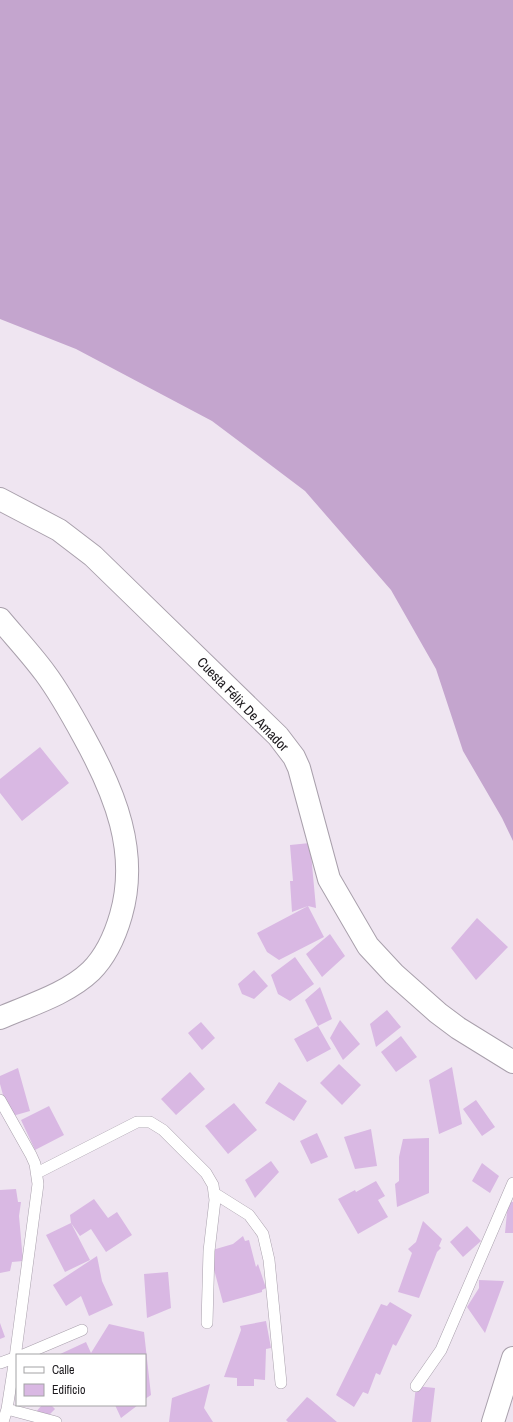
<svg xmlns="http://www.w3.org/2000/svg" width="513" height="1422" font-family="'Archivo Narrow',sans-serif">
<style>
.forest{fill:#c4a5ce}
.building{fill:#d9b8e3}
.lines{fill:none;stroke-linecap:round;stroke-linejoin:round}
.service-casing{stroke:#a9a0ac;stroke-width:12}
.tertiary-casing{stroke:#a9a0ac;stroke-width:24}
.service{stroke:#fff;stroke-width:11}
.tertiary{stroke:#fff;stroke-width:22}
.labels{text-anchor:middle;stroke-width:3.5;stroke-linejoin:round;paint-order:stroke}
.street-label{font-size:14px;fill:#1c191d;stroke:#fff}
</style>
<rect width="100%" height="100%" fill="#efe5f1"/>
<path class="forest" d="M0,0h513v841l-11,-23 -39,-67 -27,-82 -45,-79 -86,-99 -93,-70 -136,-72 -76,-30z"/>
<path class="building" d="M40,747l29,36 -47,38 -22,-28v-14z
M310,843l6,65 -8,-2 16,31 -45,23 -12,-8 -10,-19 51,-27 -16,6 -2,-31h3l-3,-36z
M477,918l31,29 -32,33 -25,-32z
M330,934l15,22 -23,21 -16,-23z
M295,957l19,27 -24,17 -12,-7 -7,-19z
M254,970l14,16 -14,13 -12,-5 -4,-10z
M320,987l12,32 -14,7 -13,-26z
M387,1010l14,17 -25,20 -6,-23z
M340,1020l20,24 -17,16 -13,-22z
M201,1022l14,16 -13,12 -14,-17z
M318,1026l13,23 -24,13 -13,-23z
M401,1036l16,21 -21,15 -15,-20z
M339,1064l22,21 -19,20 -22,-22z
M452,1067l10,57 -23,10 -10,-54z
M18,1068l12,43 -21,6 -9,-33v-8z
M190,1072l15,17 -29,26 -15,-16z
M279,1082l28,19 -13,20 -29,-18z
M476,1100l19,27 -13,9 -19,-27z
M234,1103l23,27 -29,24 -23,-28z
M49,1106l15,29 -29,15 -14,-30z
M371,1129l6,37 -22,3 -11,-32z
M317,1133l11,24 -17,7 -11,-23z
M429,1138v55l-32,14 -2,-23 4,-3v-24l4,-18z
M271,1161l8,11 -24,26 -10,-18z
M482,1163l17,13 -9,17 -18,-12z
M376,1181l9,15 -7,4 10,17 -30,17 -20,-35 17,-9 1,2z
M16,1189l2,13h3l-2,14 4,45 -11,1 -2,9 -10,2v-83z
M94,1199l14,19 9,-6 15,23 -26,17 -15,-23 -11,7 -9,-13 19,37 -25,12 -19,-37 25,-12 -1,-8z
M508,1202h5v31h-8z
M423,1221l19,18 -3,7 2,2 -4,4 -18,46 -21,-6 14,-39 -4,-4 8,-7z
M467,1226l14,15 -18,16 -13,-15z
M243,1236l2,5 4,-1 7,27 2,-3 8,24 -4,2v2l-39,11 -14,-52 24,-7z
M97,1256l5,25 11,24 -24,11 -8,-20 -15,10 -13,-21z
M168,1272l3,36 -24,10 -3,-44z
M479,1280l25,1 -19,52 -18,-26 12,-19z
M390,1302l22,13 -16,31 -3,-2 -13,31 -4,-2 -8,21 -5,-2 -9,15 -18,-12 45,-91 6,2z
M266,1321l5,27 -5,1 -1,31 -11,-1v7h-17v-8l-13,-1 17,-47 -1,-4z
M0,1323l5,14 -5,2z
M109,1324l35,8 7,63 -6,4v-44h-87l28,-13 5,11z
M210,1384l-6,24 9,14h-44l3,-24z
M416,1386l19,2 -4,34h-19z
M307,1397l3,2 27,23h-49l-2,-2z
M42,1405h9l4,4 -10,10 -10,-6z
M115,1405h23l-17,13z"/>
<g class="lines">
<defs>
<path id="service" d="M0,1100l31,55 4,9 3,20 -23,174 -8,51 -4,13
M37,1173l100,-51h13l13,8 43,43 7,12 2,15 -6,51 -2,72
M214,1193l35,22 14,19 6,26 12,123
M23,1355l59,-25
M0,1363l17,-6
M416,1386l25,-36 72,-167
M7,1409l49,13"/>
<path id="tertiary" d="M0,499l59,31 34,26 185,180 16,21 5,11 30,111 39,67 26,28 44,39 20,15 55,34
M0,619c15,18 31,35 45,54 15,20 27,42 39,64 31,56 55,115 37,178 -6,21 -15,41 -30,56 -24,23 -61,34 -91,47
M493,1422l20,-64"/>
</defs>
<use href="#service" class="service-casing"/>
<use href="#tertiary" class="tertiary-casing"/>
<use href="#service" class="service"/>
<use href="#tertiary" class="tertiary"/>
</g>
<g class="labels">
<g class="street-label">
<text transform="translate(243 704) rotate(46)" y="5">Cuesta Félix De Amador</text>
</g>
</g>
<rect x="16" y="1354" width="130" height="52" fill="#ffffff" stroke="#a4a3a5"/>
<rect x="24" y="1367" width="20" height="6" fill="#ffffff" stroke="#a4a3a5"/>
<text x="52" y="1374" font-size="12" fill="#1c191d">Calle</text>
<rect x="24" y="1384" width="20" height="12" fill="#d9b8e3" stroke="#a4a3a5"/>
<text x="52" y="1394" font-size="12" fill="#1c191d">Edificio</text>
</svg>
